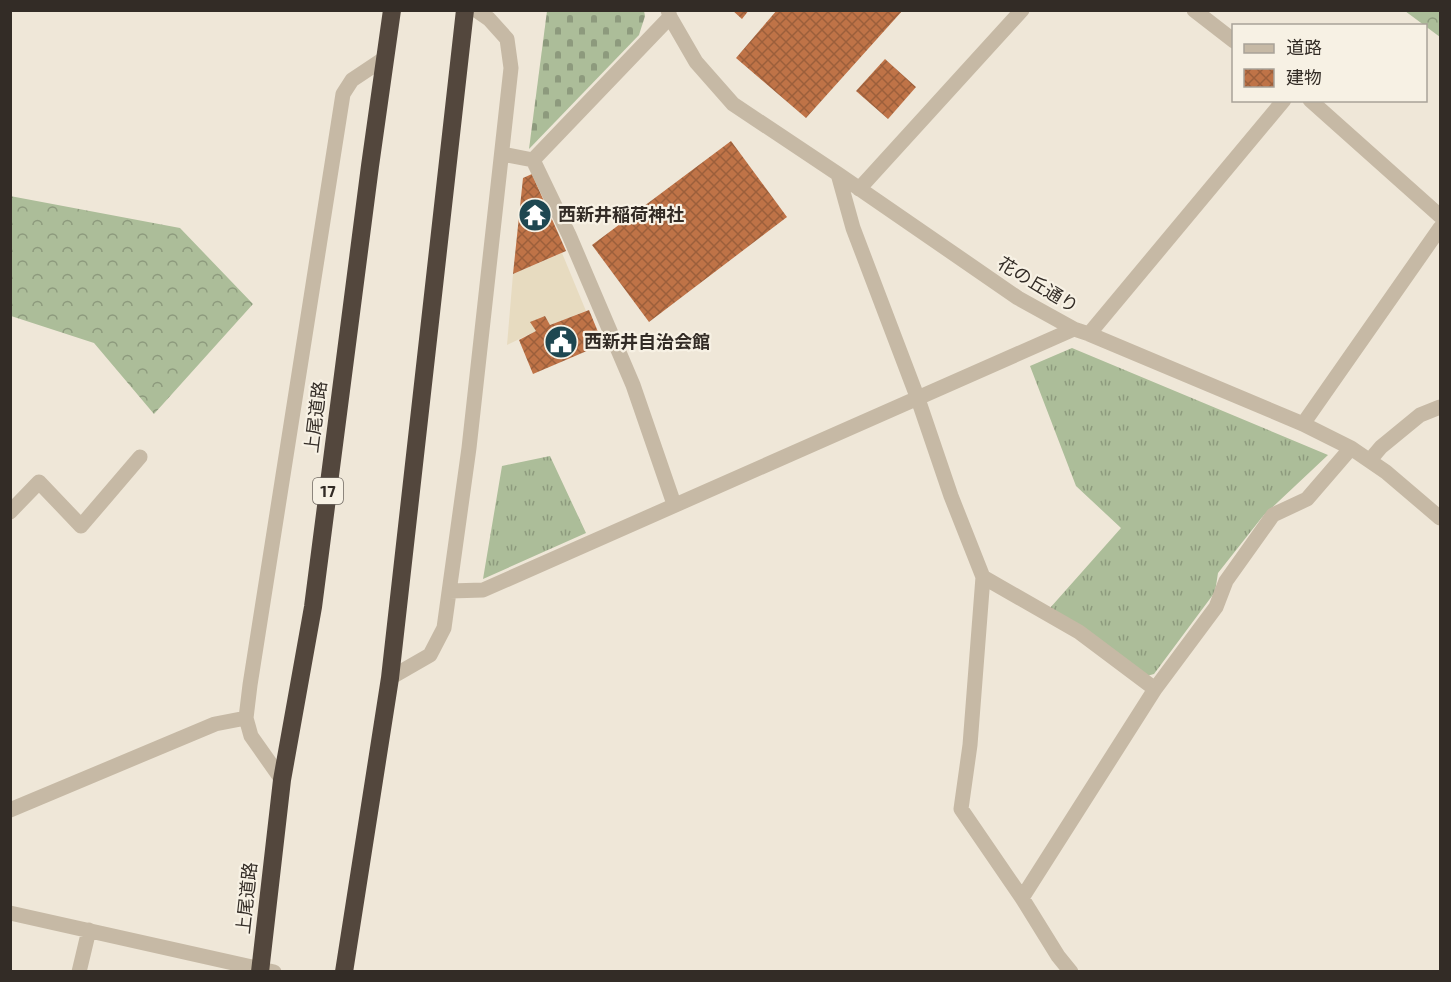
<svg xmlns="http://www.w3.org/2000/svg" width="1451" height="982" font-family="'Exo 2','Noto Sans JP',sans-serif">
<style>
.grass{fill:url(#grass-tufts)}
.forest{fill:url(#forest-crowns)}
.cemetery{fill:url(#cemetery-stones)}
.plaza{fill:#e7dbc0}
.building{fill:url(#building-cross-hatch)}
.lines{fill:none;stroke-linecap:round;stroke-linejoin:round}
.minor{stroke:#c6b9a5;stroke-width:15}
.highway{stroke:#53473d;stroke-width:18}
.labels{text-anchor:middle;stroke-width:4.5;stroke-linejoin:round;paint-order:stroke}
.shield{fill:#f7f1e4;stroke:#6e675f;stroke-width:1.5}
.shield-label{font-size:16px;font-weight:bold;fill:#332c26}
.poi-label{font-size:18px;font-weight:bold;fill:#332c26;stroke:#f7f1e4;text-anchor:start}
.street-label{font-size:18px;fill:#332c26;stroke:#f7f1e4}
</style>
<defs>
<pattern id="grass-tufts" width="24" height="20" patternUnits="userSpaceOnUse" patternTransform="scale(1.5)"><rect width="24" height="20" fill="#acbd99"/><path d="M3 7l-1-3M5 7V3M7 7l1-3M15 17l-1-3M17 17v-4M19 17l1-3" fill="none" stroke="#8d9a7d"/></pattern>
<pattern id="forest-crowns" width="20" height="18" patternUnits="userSpaceOnUse" patternTransform="scale(1.5)"><rect width="20" height="18" fill="#acbd99"/><path d="M2 6a3 3 0 1 1 6 0M12 15a3 3 0 1 1 6 0" fill="none" stroke="#8d9a7d"/></pattern>
<pattern id="cemetery-stones" width="16" height="16" patternUnits="userSpaceOnUse" patternTransform="scale(1.5)"><rect width="16" height="16" fill="#acbd99"/><path d="M2 7V4a2 2 0 0 1 4 0v3zM10 15v-3a2 2 0 0 1 4 0v3z" fill="#8d9a7d"/></pattern>
<pattern id="building-cross-hatch" width="8" height="8" patternUnits="userSpaceOnUse" patternTransform="scale(1.5)"><rect width="8" height="8" fill="#bf7347"/><path d="M0 0l8 8M0 8l8-8" fill="none" stroke="#9c5f3b"/></pattern>
</defs>
<rect width="100%" height="100%" fill="#efe7d8"/>
<path class="grass" d="M1072,348l256,107 -65,61 -45,57 -3,19 -61,82 -11,3 -93,-69 71,-80 -45,-42 -46,-120z
M550,456l36,77 -103,46 19,-113z"/>
<path class="forest" d="M1405,11h35v26z
M10,196l170,32 73,76 -99,110 -60,-71 -83,-27z"/>
<path class="cemetery" d="M547,11h97l1,5 -6,19 -110,114z"/>
<path class="plaza" d="M562,253l24,58 -36,14 -5,-9 -14,6 5,9 -29,14 6,-71z"/>
<path class="building" d="M732,10h17l-7,9z
M777,10h126l-97,108 -70,-60z
M885,59l31,28 -28,32 -32,-28z
M731,141l56,76 -138,105 -57,-77z
M532,174l34,77 -53,23 10,-96z
M589,310l14,34 -70,30 -14,-34 17,-9 -6,-9 15,-6 5,9z"/>
<g class="lines">
<path class="minor" d="M668,10l2,7 26,45 37,42 105,70 180,124 56,31 15,5 214,90 48,24 35,24 54,46
M1194,10l40,31
M1310,100l130,116
M502,154l31,6 137,-143
M533,160l36,75 64,150 41,119
M838,174l15,54 65,171 33,97 32,81 -13,168 -9,64 61,89 36,58 13,16
M859,189l163,-179
M1089,334l195,-234
M1303,424l137,-196
M1370,460l11,-13 39,-32 20,-8
M10,512l29,-30 42,44 59,-69
M983,577l96,55 76,57
M450,591l33,-1 591,-261
M390,678l40,-23 14,-27 25,-180 42,-380 -4,-29 -18,-20 -13,-9
M282,780l-31,-44 -5,-18 4,-33 93,-591 9,-14 33,-22
M10,810l205,-86 31,-6
M1022,898l133,-209 61,-82 10,-26 47,-66 34,-16 44,-51
M10,913l264,59
M79,972l10,-42"/>
<path class="highway" d="M260,972l22,-192 31,-173 57,-441 22,-156
M344,972l46,-294 75,-668"/>
</g>
<defs>
<symbol id="temple-disc" viewBox="-11 -11 22 22"><circle r="9.5" fill="#1e4751" stroke="#f7f1e4"/><path d="M0-6L5-2H3V0L6.5 2.5H4V6H1.5V3h-3V6H-4V2.5H-6.5L-3 0V-2H-5Z" fill="#fff"/></symbol>
<symbol id="civic-disc" viewBox="-11 -11 22 22"><circle r="9.5" fill="#1e4751" stroke="#f7f1e4"/><path d="M-.6-6.5H3V-4.5H.6V-3L4-1V1h2V6H-6V1h2V-1L-.6-3ZM-1.2 2.5V6h2.4V2.5Z" fill="#fff"/></symbol>
</defs>
<g fill-rule="evenodd">
<use href="#temple-disc" x="516" y="196" width="38" height="38"/>
<use href="#civic-disc" x="542" y="323" width="38" height="38"/>
</g>
<g class="labels">
<rect class="shield" x="313" y="478" width="30" height="26" rx="4.5"/>
<g class="shield-label">
<text x="328" y="497">17</text>
</g>
<g class="poi-label">
<text x="558" y="221">西新井稲荷神社</text>
<text x="584" y="348">西新井自治会館</text>
</g>
<g class="street-label">
<text transform="translate(1038 285) rotate(31)" y="6">花の丘通り</text>
<text transform="translate(316 417) rotate(-83)" y="6">上尾道路</text>
<text transform="translate(247 898) rotate(-84)" y="6">上尾道路</text>
</g>
</g>
<rect width="1451" height="982" fill="none" stroke="#332c26" stroke-width="24"/>
<rect x="1232" y="24" width="195" height="78" fill="#f7f1e4" stroke="#a9a298" stroke-width="1.5"/>
<rect x="1244" y="44" width="30" height="9" fill="#c6b9a5" stroke="#a9a298" stroke-width="1.5"/>
<text x="1286" y="54" font-size="18" fill="#332c26">道路</text>
<rect x="1244" y="69" width="30" height="18" fill="url(#building-cross-hatch)" stroke="#a9a298" stroke-width="1.5"/>
<text x="1286" y="84" font-size="18" fill="#332c26">建物</text>
</svg>
